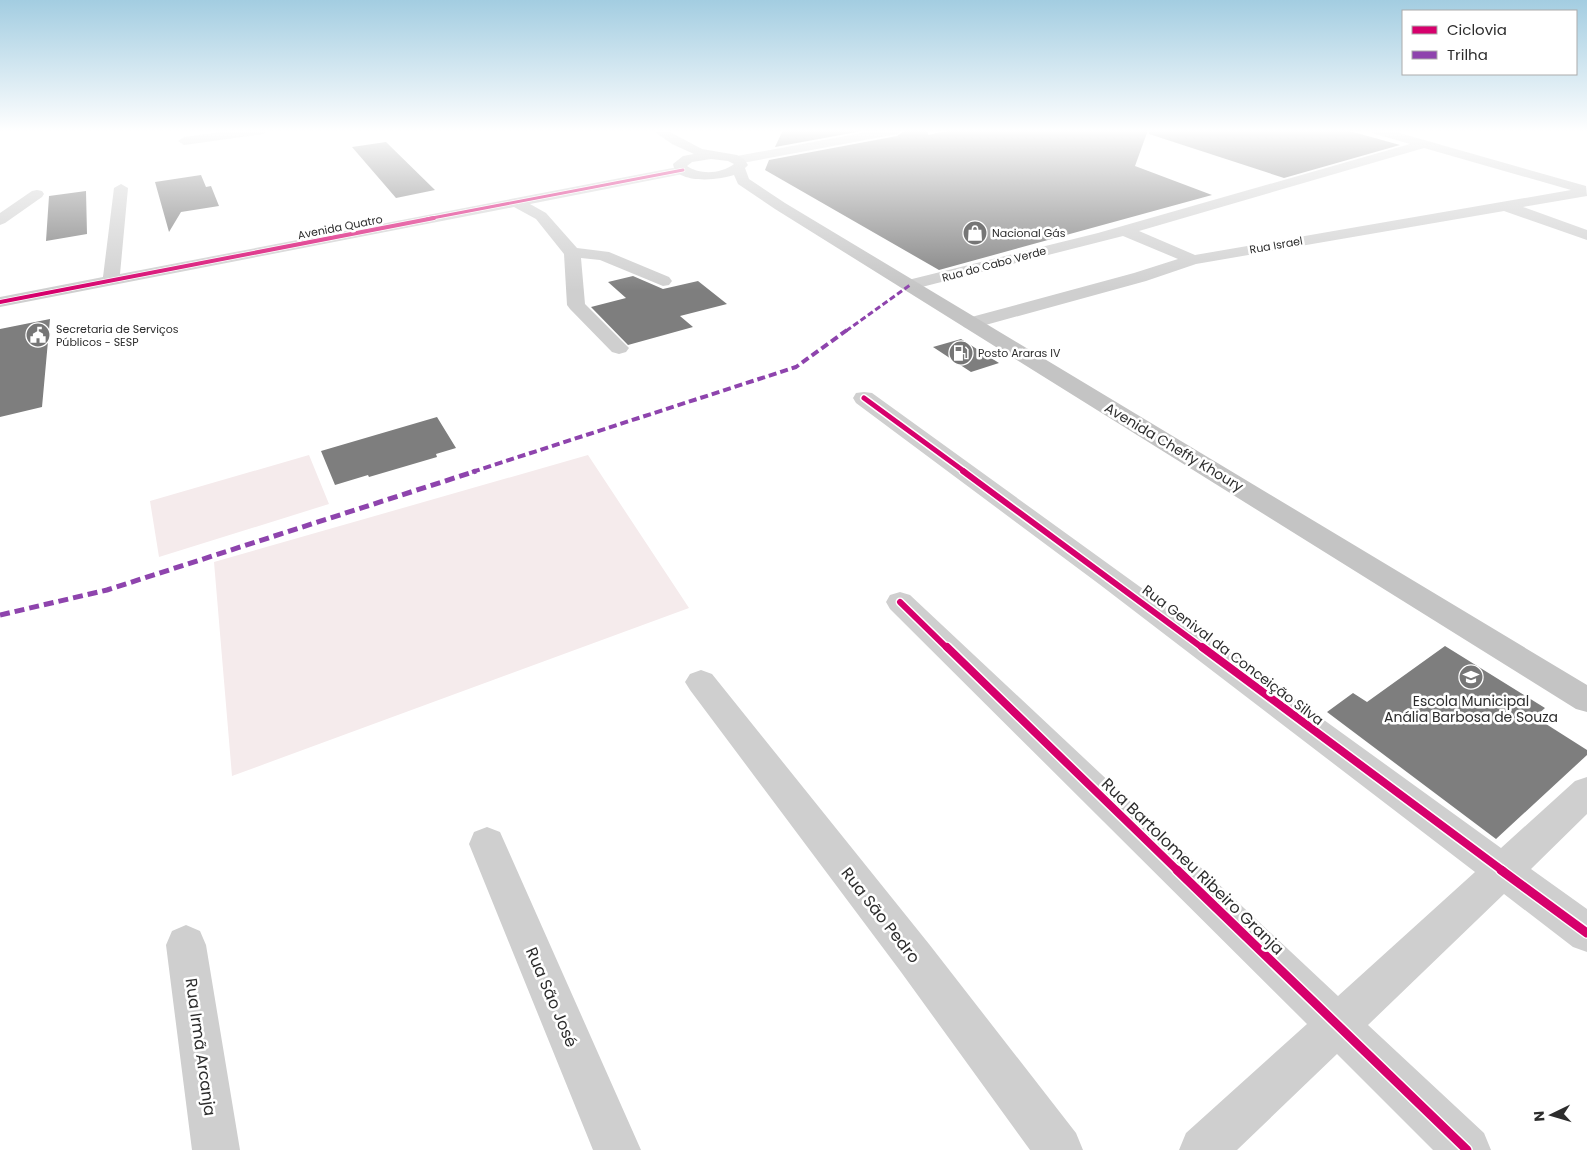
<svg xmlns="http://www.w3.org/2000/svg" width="1587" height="1150" font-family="Poppins,sans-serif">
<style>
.green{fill:#f5ebec}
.building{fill:#7e7e7e}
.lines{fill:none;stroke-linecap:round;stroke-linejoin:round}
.minor{fill:#cfcfcf;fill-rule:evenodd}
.major{fill:#c4c4c4;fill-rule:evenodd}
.quiet-far2{stroke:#8e44ad;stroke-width:3;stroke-dasharray:6 3;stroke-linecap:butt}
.quiet-far1{stroke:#8e44ad;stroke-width:4;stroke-dasharray:8 4;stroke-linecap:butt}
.quiet{stroke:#8e44ad;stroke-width:5;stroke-dasharray:10 5;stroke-linecap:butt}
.cycleway-far5-casing{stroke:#fff;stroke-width:4.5}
.cycleway-far4-casing{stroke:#fff;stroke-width:5.5}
.cycleway-far3-casing{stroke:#fff;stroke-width:8}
.cycleway-far2-casing{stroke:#fff;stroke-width:9}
.cycleway-far1-casing{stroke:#fff;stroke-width:11}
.cycleway-casing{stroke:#fff;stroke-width:12}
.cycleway-far5{stroke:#d6006c;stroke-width:3}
.cycleway-far4{stroke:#d6006c;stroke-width:4}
.cycleway-far3{stroke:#d6006c;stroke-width:5}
.cycleway-far2{stroke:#d6006c;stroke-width:6}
.cycleway-far1{stroke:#d6006c;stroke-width:8}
.cycleway{stroke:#d6006c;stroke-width:9}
.labels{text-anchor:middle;stroke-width:5;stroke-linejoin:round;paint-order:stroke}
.far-street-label{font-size:11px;fill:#2d2d2d;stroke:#fff}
.far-poi-label{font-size:11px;fill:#2d2d2d;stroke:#fff;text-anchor:start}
.street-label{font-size:14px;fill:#2d2d2d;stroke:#fff}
.poi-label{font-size:14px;fill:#2d2d2d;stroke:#fff}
.near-street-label{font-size:16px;fill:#2d2d2d;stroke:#fff}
</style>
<rect width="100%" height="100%" fill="#fff"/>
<path class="green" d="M309,455l20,49 -170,53 -9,-56z
M588,455l101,153 -457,168 -18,-214z"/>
<path class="building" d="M783,130h85l-93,17z
M905,130h22l1,5 23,-5h197l-13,36 77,29 -273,75 -174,-100 4,-10 128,-24z
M1150,130h196l54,15 -116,33 -135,-44z
M386,142l49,48 -39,8 -44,-51z
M201,175l5,12 5,-1 8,20 -38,6 -12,20 -14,-50z
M86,191l1,43 -41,7 3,-45z
M633,276l30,13 35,-8 29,23 -47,12 13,11 -65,18 -37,-38 35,-9 -18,-16z
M50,319l-8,88 -42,10v-88z
M961,339l38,24 -28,9 -38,-25z
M437,417l19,31 -20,6 1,3 -68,20 -1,-2 -33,10 -14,-34z
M1445,646l100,62 -10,9 52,33v5l-91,84 -169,-127 26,-19 14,9z"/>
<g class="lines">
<path class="minor" d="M237,130h32l-6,4 -79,11 -6,-4 6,-4z
M878,130h25l-6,4 -160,30 -7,-4 7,-4z
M1370,130h19l197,56 1,10 -64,11 64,23v10l-83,-29 -308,53 -50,17 -175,48 -7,-2 -2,-4 2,-4 170,-46 44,-14 -55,-23 -213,54 -6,-1 -3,-4 3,-4 194,-48 312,-89 -38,-11zM1424,148l147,42 -376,65 -56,-24z
M683,166l7,4 -2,3 -158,31 16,9 31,35 32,4 60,25 3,4 -3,4 -6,1 -63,-26 -19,-2 4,46 44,44 -3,4 -7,2 -7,-2 -42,-43 -3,-4 -3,-51 -28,-35 -22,-12 -514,100v-10l103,-20 11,-89 7,-4 7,4 -8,86z
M37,190l5,1 2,3 -2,3 -37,26 -5,2v-12l32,-22z
M864,392l8,1 629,455 74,-67 12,-4v37l-56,55 56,40v43l-14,-5 -69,-53 -136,131 116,108 7,17h-58l-96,-96 -100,96h-58l7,-17 121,-109 -417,-415 -4,-7 4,-7 10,-3 10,3 428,401 137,-124 -376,-288 -243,-181 -3,-5 3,-5z
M701,670l11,4 217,270 147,189 7,17h-53l-129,-178 -211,-282 -5,-8 5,-8z
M487,827l13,5 141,318h-48l-124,-306 5,-12z
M186,925l14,6 6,14 34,205h-48l-26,-205 6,-14z"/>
<path class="major" d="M652,130h14l36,19 35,6 7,4 4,6 -3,3 4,11 36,24 802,482v27l-11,-3 -801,-500 -37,-25 -4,-9c-14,5 -58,10 -61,-11l10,-8 11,-2 -22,-10zM711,159l17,2 6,3c-13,10 -34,11 -47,2l5,-4z"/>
<path class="quiet-far2" d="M846,331l64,-46"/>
<path class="quiet-far1" d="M472,472l324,-105 51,-37"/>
<path class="quiet" d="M0,615l107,-25 369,-119"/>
<defs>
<path id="cycleway-far5" d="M427,219l256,-49"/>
<path id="cycleway-far4" d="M0,302l434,-84"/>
<path id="cycleway-far3" d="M864,398l101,74"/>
<path id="cycleway-far2" d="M963,471l241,178
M900,602l48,47"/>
<path id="cycleway-far1" d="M947,647l231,224
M1202,647l301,224"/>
<path id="cycleway" d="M1177,870l290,280
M1501,870l86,63"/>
</defs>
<use href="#cycleway-far5" class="cycleway-far5-casing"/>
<use href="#cycleway-far4" class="cycleway-far4-casing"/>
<use href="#cycleway-far3" class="cycleway-far3-casing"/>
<use href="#cycleway-far2" class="cycleway-far2-casing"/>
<use href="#cycleway-far1" class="cycleway-far1-casing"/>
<use href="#cycleway" class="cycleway-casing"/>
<use href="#cycleway-far5" class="cycleway-far5"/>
<use href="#cycleway-far4" class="cycleway-far4"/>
<use href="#cycleway-far3" class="cycleway-far3"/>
<use href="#cycleway-far2" class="cycleway-far2"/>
<use href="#cycleway-far1" class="cycleway-far1"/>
<use href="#cycleway" class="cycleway"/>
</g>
<linearGradient id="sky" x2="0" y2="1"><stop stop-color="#a3cde1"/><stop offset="0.45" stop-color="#fff"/><stop offset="1" stop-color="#fff" stop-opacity="0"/></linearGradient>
<rect width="1587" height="291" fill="url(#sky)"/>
<defs>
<symbol id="shop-disc" viewBox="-11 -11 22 22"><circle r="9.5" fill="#767676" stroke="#fff"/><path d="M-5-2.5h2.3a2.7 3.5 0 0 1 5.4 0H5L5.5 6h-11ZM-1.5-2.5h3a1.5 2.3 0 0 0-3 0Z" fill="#fff"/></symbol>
<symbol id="civic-disc" viewBox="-11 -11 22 22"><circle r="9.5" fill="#767676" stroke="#fff"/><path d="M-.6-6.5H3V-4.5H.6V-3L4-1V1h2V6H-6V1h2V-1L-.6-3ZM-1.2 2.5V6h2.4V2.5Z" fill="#fff"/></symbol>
<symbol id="fuel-disc" viewBox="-11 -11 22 22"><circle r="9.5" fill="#767676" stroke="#fff"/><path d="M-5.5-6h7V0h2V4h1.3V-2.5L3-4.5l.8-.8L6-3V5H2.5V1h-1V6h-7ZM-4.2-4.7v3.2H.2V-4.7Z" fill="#fff"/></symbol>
<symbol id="school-disc" viewBox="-11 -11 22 22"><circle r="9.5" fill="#767676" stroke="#fff"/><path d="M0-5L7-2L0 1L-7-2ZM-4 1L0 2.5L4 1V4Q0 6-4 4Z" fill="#fff"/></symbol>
</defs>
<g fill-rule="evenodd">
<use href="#shop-disc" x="961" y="219" width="28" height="28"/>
<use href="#civic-disc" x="24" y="321" width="28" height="28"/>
<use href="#fuel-disc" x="947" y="339" width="28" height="28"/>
<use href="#school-disc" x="1457" y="663" width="28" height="28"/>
</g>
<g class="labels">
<g class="far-street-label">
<text transform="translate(340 227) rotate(-11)" y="4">Avenida Quatro</text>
<text transform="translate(1276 245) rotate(-10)" y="4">Rua Israel</text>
<text transform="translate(994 264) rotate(-15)" y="4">Rua do Cabo Verde</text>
</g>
<g class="far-poi-label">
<text x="992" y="237">Nacional Gás</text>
<text x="56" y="333">Secretaria de Serviços<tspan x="56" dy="13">Públicos - SESP</tspan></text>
<text x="978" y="357">Posto Araras IV</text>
</g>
<g class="street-label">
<text transform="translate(1174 447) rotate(31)" y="5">Avenida Cheffy Khoury</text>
<text transform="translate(1233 655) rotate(37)" y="5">Rua Genival da Conceição Silva</text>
</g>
<g class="poi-label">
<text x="1471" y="706">Escola Municipal<tspan x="1471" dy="16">Anália Barbosa de Souza</tspan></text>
</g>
<g class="near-street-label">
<text transform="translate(1193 866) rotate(44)" y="6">Rua Bartolomeu Ribeiro Granja</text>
<text transform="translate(881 915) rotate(52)" y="6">Rua São Pedro</text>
<text transform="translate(552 997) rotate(67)" y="6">Rua São José</text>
<text transform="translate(201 1047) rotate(82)" y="6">Rua Irmã Arcanja</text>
</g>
</g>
<rect x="1402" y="10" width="175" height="65" fill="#ffffff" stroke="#ababab"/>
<rect x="1412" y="26" width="25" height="8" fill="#d6006c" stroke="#ababab"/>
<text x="1447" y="35" font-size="15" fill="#2d2d2d">Ciclovia</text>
<rect x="1412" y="51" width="25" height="8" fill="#8e44ad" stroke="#ababab"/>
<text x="1447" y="60" font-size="15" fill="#2d2d2d">Trilha</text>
<g transform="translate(1552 1115) rotate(265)" stroke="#ffffff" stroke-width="4" paint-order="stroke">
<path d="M0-4L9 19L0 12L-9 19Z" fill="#2d2d2d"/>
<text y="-8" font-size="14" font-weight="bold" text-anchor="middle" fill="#2d2d2d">N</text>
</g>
</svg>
